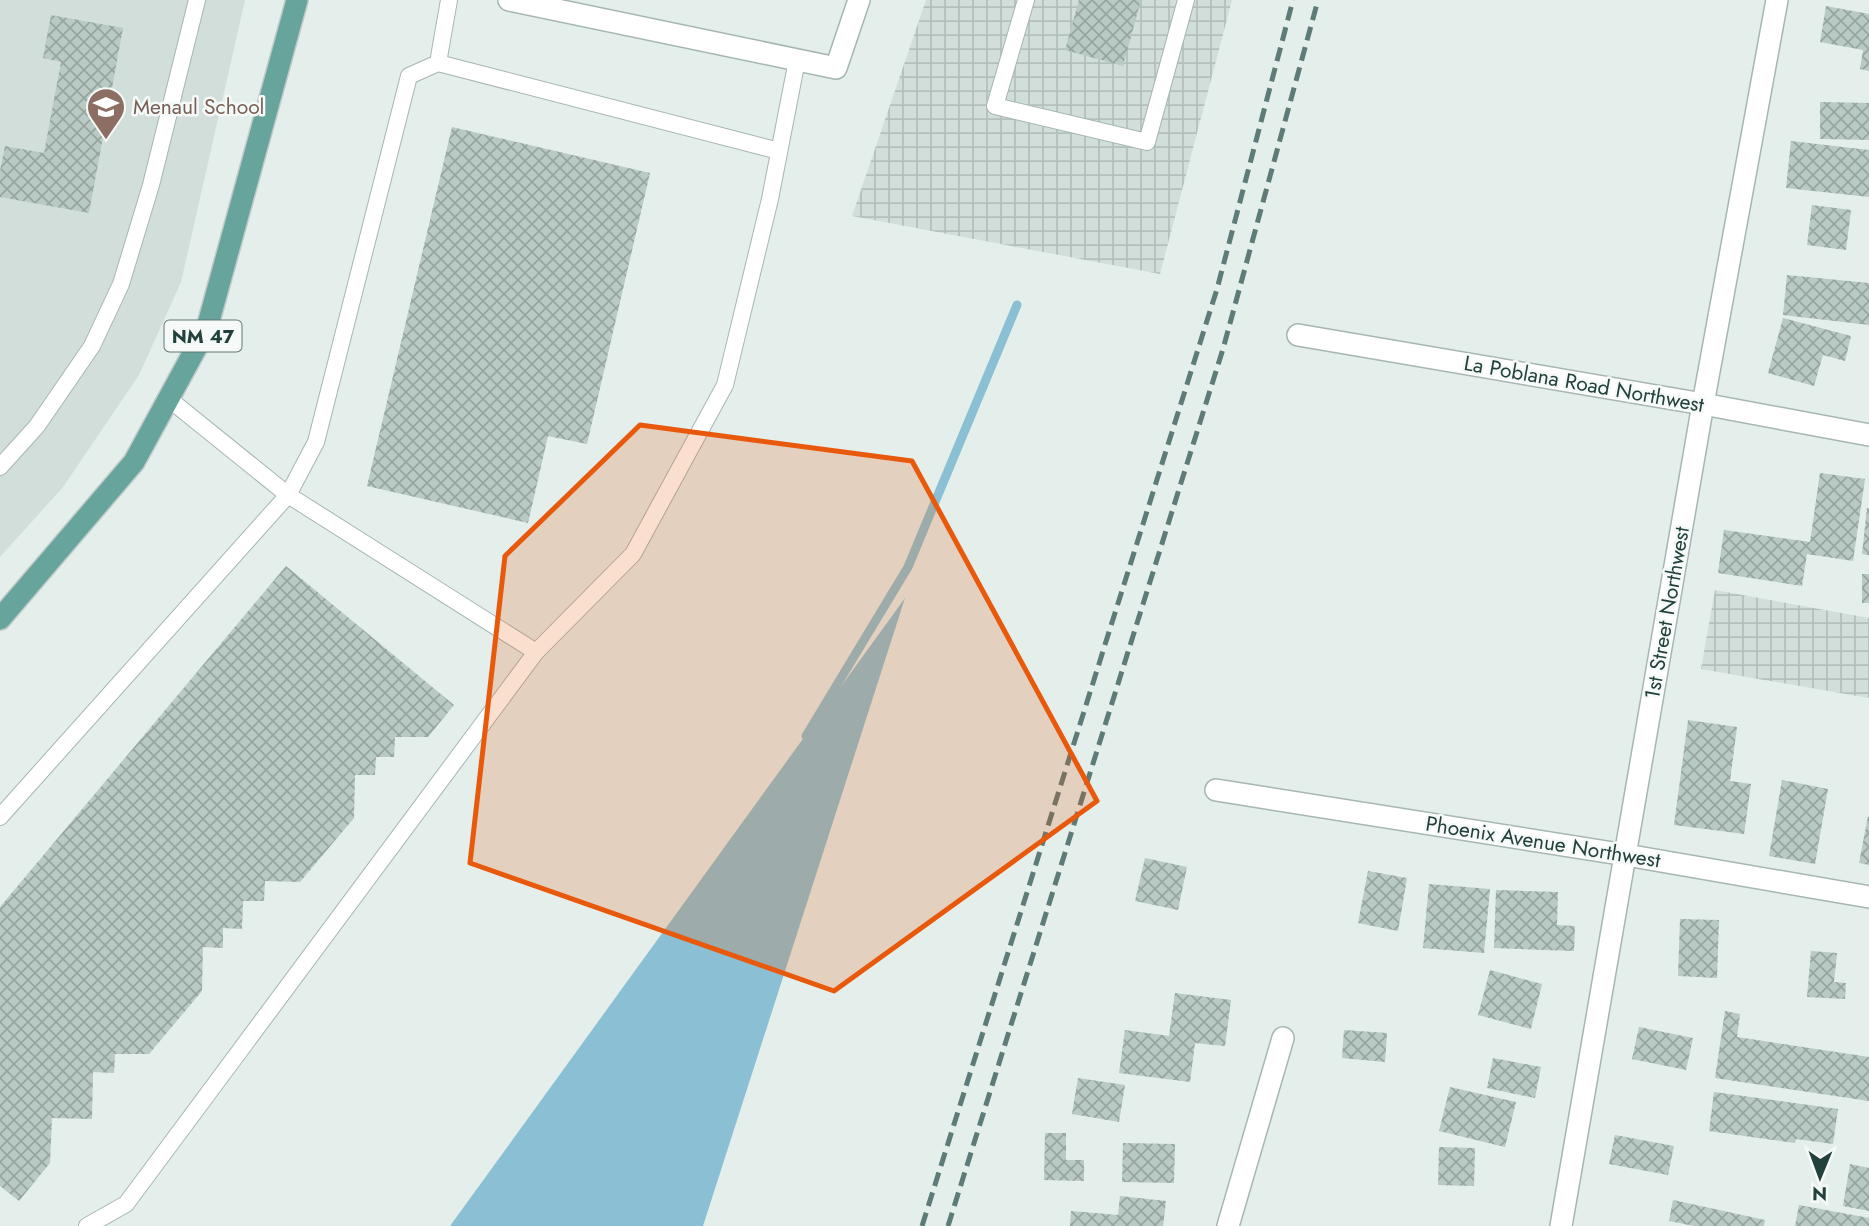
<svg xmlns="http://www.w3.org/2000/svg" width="1869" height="1226" font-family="Jost,sans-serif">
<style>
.built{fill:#d2deda}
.industrial{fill:url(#industrial-grid)}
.water{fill:#8bc0d4}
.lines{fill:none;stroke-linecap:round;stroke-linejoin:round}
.stream{stroke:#8bc0d4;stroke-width:9}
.building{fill:url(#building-cross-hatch)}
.service-casing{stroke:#a6b6b3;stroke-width:18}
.minor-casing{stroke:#a6b6b3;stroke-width:24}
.primary-casing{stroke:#c1cac8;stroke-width:24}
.service{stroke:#fff;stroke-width:16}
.minor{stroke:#fff;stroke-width:21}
.primary{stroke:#67a49c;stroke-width:21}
.rail{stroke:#5d7b77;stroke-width:5;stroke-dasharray:14 7;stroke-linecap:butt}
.marked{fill:#e8590c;fill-opacity:0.2;stroke:#e8590c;stroke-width:5;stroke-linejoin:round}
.labels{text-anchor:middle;stroke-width:5;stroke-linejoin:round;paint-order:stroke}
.shield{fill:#f5faf8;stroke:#617874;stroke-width:2}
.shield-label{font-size:19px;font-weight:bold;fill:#22403c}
.education-label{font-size:21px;fill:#785e54;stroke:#f5faf8;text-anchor:start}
.street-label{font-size:21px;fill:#22403c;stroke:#f5faf8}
</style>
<defs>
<pattern id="industrial-grid" width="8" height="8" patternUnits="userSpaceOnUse" patternTransform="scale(1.75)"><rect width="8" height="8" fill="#d2deda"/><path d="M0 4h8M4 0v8" fill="none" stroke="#b4c0bc"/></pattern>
<pattern id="building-cross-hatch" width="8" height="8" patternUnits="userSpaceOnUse" patternTransform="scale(1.75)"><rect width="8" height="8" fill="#b9c9c4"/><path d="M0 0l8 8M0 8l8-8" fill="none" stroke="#96a5a0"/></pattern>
</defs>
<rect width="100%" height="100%" fill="#e4eeeb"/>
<path class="built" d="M0,0h245l-64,282 -42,93 -76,112 -63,70z"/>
<path class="industrial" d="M926,0h306l-72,274 -308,-58z
M1715,590l154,28v80l-168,-29z"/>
<path class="water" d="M905,598l-202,628h-253z"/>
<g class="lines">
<path class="stream" d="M806,736l102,-169 109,-262"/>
</g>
<path class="building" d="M1079,0h62l-18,66 -58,-16z
M1826,6l43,8v57l-9,-2 3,-19 -43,-8z
M51,15l72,13 -34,185 -89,-16v-26l5,-25 39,7 17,-91 -18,-4z
M1820,102l49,1v37l-49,-1z
M452,127l198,46 -63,271 -39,-8 -20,87 -161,-37z
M1791,141l78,9v47l-83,-9z
M1812,205l39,5 -5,40 -39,-5z
M1787,275l82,8v42l-86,-10z
M1783,318l68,18 -6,25 -22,-6 -9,31 -46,-13z
M1820,473l45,6 -12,82 -46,-7 -5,32 -84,-13 6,-43 86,12z
M1867,508h2v47l-7,-1z
M286,566l168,139 -26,32h-33l-1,20h-18l-1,18h-20l-1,43 -54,64 -35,-1 -1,20h-21l-1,28 -19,-1v20l-20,-1 -1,44 -53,63h-34l-1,19 -21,-1 -1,47 -40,-1 -2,45 -31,38 -19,-15v-279z
M1862,574h7v29h-7z
M1688,720l49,7 -7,54 21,3 -7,50 -70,-9z
M1782,780l46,9 -13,75 -46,-8z
M1868,816l1,1v48l-10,-2z
M1145,858l42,9 -9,43 -43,-9z
M1368,871l39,7 -9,53 -40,-8z
M1429,884l61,5 -6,64 -61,-5z
M1496,890l62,2 -1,33 18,1 -1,25 -80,-3z
M1680,919l39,1 -2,58 -39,-2z
M1811,951l26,2 -3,29 12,1 -1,16 -38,-2z
M1490,970l52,14 -11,45 -53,-14z
M1175,993l56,7 -6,46 -30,-3 -5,39 -71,-9 6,-43 44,6z
M1725,1011l15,3 -3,23 132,20v44l-154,-23z
M1639,1027l54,11 -7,32 -54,-11z
M1344,1030l43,3 -2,29 -43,-4z
M1493,1058l48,9 -6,31 -48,-10z
M1078,1078l47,7 -6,37 -47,-8z
M1450,1087l66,15 -11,45 -66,-16z
M1714,1092l124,17 -5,35 -37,-5 -1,4 -86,-12z
M1045,1133h21v27h18v21l-40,-1z
M1615,1135l59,11 -6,29 -59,-11z
M1123,1143l52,1 -1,39 -52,-1z
M1439,1147l36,1 -1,38 -36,-1z
M1850,1164l19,4v43l-26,-5z
M1120,1196l46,5 -3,25h-93l1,-15 47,4z
M1673,1200l92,20 -1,6h-70l-25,-5z
M1799,1205l70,13v8h-74z"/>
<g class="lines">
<defs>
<path id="service" d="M1026,0l-31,106 152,36 39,-142
M438,63l341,88
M169,399l119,96 248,157 97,-98 92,-169 45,-186 27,-139
M0,467l37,-41 55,-80 29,-62 30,-99 46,-185
M0,817l288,-322 28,-53 93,-366 29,-13 11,-63
M87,1226l39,-22 410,-552"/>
<path id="minor" d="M509,0l327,68 23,-68
M1298,335l405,69 166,31
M1216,790l410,65 243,42
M1228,1226l55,-188
M1561,1226l142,-822 74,-404"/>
<path id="primary" d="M0,619l134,-157 73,-134 90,-328"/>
</defs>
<use href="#service" class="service-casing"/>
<use href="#minor" class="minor-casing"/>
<use href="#primary" class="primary-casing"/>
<use href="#service" class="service"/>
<use href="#minor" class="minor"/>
<use href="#primary" class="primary"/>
<path class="rail" d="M922,1226l295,-937 76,-289
M948,1226l275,-877 95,-349"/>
</g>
<path class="marked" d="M640,425l272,36 185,340 -263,190 -364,-128 35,-307z"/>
<defs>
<symbol id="school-pin" viewBox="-11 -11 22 30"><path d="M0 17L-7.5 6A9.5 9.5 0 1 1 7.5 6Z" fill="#8d6e63" stroke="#f5faf8"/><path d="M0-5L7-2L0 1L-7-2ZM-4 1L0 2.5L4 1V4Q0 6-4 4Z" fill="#fff"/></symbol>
</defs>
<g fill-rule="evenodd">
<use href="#school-pin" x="84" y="85" width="44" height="60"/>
</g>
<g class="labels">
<rect class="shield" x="164.5" y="320.5" width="77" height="31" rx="5"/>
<g class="shield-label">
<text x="203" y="343">NM 47</text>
</g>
<g class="education-label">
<text x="133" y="114">Menaul School</text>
</g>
<g class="street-label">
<text transform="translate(1584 384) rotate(10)" y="7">La Poblana Road Northwest</text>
<text transform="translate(1667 613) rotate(-80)" y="7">1st Street Northwest</text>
<text transform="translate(1543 842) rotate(9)" y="7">Phoenix Avenue Northwest</text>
</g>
</g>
<g transform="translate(1820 1177) rotate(181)" stroke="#f5faf8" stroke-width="5" paint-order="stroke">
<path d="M0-5L12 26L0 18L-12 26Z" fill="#22403c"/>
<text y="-10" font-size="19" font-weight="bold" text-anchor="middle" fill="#22403c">N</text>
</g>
</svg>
